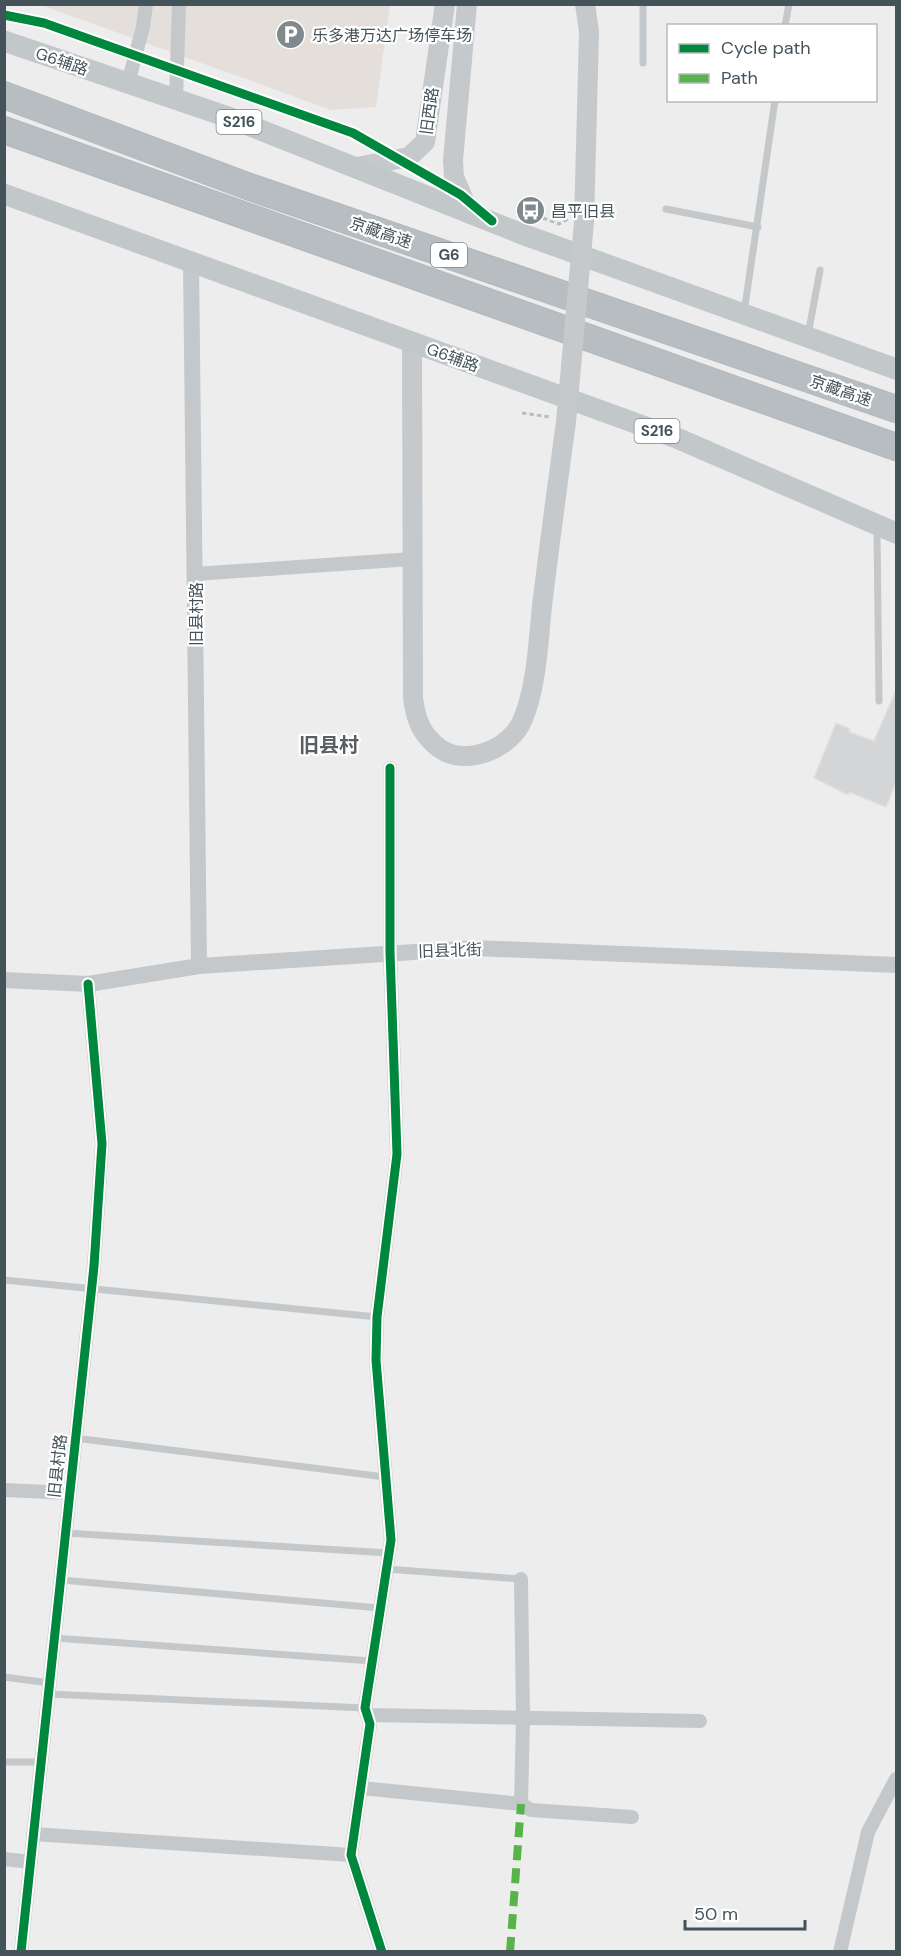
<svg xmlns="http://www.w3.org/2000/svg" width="901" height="1956" font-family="'DM Sans','Noto Sans SC',sans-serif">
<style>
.commercial{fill:#e4dfda}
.building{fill:#d4d5d6;stroke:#dfdfe0;stroke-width:1.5}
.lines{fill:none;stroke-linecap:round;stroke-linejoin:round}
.motorway-casing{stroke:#b2b9bd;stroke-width:28}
.path{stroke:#b3c1bb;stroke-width:3;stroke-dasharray:4.5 3;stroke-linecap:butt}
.service{stroke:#c4c8ca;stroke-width:7}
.minor{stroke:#c4c8ca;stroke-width:14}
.tertiary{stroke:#c4c8ca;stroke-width:16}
.secondary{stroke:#c5c9cc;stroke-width:20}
.primary{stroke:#c2c7c9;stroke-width:21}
.motorway{stroke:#b7bdc1;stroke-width:26}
.secondary-bridge{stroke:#c5c9cc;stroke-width:20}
.quiet{stroke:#57b448;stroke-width:8;stroke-dasharray:15 8;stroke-linecap:butt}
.cycleway-casing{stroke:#fff;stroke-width:13}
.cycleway{stroke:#00873e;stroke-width:9}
.labels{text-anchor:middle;stroke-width:4.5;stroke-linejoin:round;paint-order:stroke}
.shield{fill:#fff;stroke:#7c878c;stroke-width:1.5}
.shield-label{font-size:15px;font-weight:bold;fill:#44535a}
.poi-label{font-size:16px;fill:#44535a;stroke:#fff;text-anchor:start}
.street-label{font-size:16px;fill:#44535a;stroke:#fff}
.quarter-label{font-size:20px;font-weight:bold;fill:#595e62;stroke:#fff}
</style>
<rect width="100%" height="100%" fill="#eeeded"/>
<path class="commercial" d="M41,5h349l-14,102 -45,3z"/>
<path class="building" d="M897,688v92l-11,27 -37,-15 -1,3 -34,-17 22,-55 14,6 -1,3 25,9z"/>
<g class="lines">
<defs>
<path id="motorway" d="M4,95l246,92 646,222
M4,130l892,317"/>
</defs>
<use href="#motorway" class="motorway-casing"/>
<path class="path" d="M543,218l16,6 9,-5
M522,413l28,4"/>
<path class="service" d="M785,26l4,-22
M643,63v-59
M666,209l92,18
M744,313l31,-213
M808,335l12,-65
M877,530l2,171
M4,1280l373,37
M75,1438l310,39
M65,1533l324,20
M386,1569l135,10
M61,1580l319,28
M54,1638l318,23
M4,1677l46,6
M48,1694l317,14
M4,1762h37"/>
<path class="minor" d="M128,83l15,-56 3,-23
M176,99l3,-95
M195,574l217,-15
M4,1490l66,3
M521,1579l2,139 -2,86 10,6 101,7
M367,1715l333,6
M361,1788l160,16
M33,1834l318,21
M4,1859l27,3
M21,1952l73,-686 8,-122 -14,-160
M382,1952l-31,-97 19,-131 -5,-16 26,-168 -15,-180 1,-43 20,-163 -7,-202v-184
M840,1952l28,-120 28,-53"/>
<path class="tertiary" d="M191,262l8,704
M4,980l84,4 111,-18 276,-18 421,17"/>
<path class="secondary" d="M467,4l-14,156 1,17 16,37
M357,167l52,-10 16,-15 20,-138
M584,222l5,-190 -4,-28
M412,342l1,356c3,22 8,36 26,50 27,20 73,0 84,-29 15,-37 15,-81 20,-121 7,-58 15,-117 23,-176"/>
<path class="primary" d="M4,41l224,76 294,117 374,135
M4,194l675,245 217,94"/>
<use href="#motorway" class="motorway"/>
<path class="secondary-bridge" d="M566,422l18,-200"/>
<path class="quiet" d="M510,1952l11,-148"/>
<defs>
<path id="cycleway" d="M4,15l40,8 309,110 108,62 31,26
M21,1952l73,-686 8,-122 -14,-160
M382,1952l-31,-97 19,-131 -5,-16 26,-168 -15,-180 1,-43 20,-163 -7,-202v-184"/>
</defs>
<use href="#cycleway" class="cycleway-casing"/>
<use href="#cycleway" class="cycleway"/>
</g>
<defs>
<symbol id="parking-disc" viewBox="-11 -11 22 22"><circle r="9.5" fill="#80898d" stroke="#fff"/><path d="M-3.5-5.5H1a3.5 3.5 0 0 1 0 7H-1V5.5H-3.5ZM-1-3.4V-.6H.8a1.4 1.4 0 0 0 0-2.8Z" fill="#fff"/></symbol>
<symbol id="bus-disc" viewBox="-11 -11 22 22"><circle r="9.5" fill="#80898d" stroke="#fff"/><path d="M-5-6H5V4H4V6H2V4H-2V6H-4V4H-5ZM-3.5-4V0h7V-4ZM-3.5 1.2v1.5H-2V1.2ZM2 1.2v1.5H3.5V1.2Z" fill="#fff"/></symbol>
</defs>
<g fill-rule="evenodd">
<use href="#parking-disc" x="274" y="18" width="33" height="33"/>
<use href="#bus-disc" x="514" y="194" width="33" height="33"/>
</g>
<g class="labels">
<g class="shield">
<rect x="216.5" y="110" width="45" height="24" rx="4.5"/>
<rect x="431" y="243" width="36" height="24" rx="4.5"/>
<rect x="634.5" y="419" width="45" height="24" rx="4.5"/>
</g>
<g class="shield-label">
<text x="239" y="127">S216</text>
<text x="449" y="260">G6</text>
<text x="657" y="436">S216</text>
</g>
<g class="poi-label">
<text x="312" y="41">乐多港万达广场停车场</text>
<text x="551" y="217">昌平旧县</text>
</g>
<g class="street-label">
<text transform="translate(62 61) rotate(19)" y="6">G6辅路</text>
<text transform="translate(429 111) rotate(-82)" y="6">旧西路</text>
<text transform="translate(381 232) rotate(19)" y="6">京藏高速</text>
<text transform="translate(453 357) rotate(20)" y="6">G6辅路</text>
<text transform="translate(841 390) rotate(19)" y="6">京藏高速</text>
<text transform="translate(196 614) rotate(-90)" y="6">旧县村路</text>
<text transform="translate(450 950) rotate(-2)" y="6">旧县北街</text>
<text transform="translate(57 1466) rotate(-84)" y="6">旧县村路</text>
</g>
<g class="quarter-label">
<text x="329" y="752">旧县村</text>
</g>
</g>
<rect width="901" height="1956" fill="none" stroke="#44535a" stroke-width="12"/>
<rect x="667" y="24" width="210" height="78" fill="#ffffff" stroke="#b4babd" stroke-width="1.5"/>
<rect x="679" y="44" width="30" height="9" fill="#00873e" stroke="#b4babd" stroke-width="1.5"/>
<text x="721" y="54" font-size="18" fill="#44535a">Cycle path</text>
<rect x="679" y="74" width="30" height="9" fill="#57b448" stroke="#b4babd" stroke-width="1.5"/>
<text x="721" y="84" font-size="18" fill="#44535a">Path</text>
<path d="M685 1920v9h120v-9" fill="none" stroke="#44535a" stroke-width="3"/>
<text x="694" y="1920" font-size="18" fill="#44535a" stroke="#ffffff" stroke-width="4.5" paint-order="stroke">50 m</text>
</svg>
